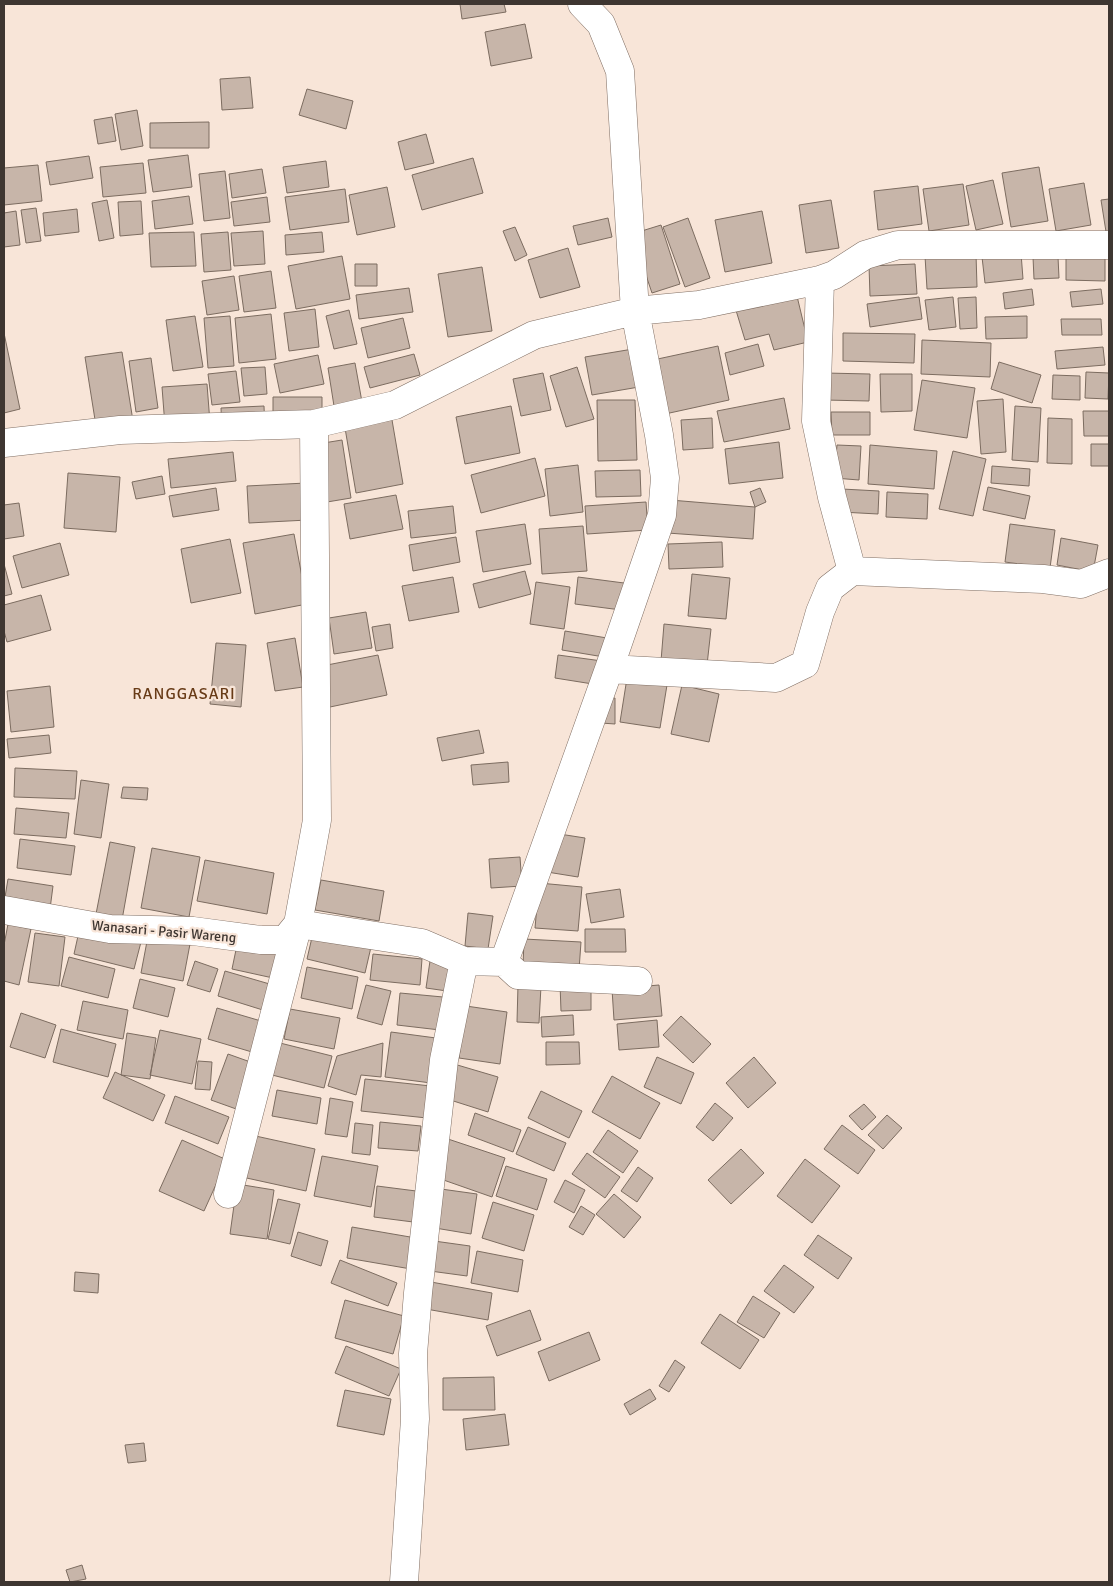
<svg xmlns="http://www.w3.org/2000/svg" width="1113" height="1586" font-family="Signika,sans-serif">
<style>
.building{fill:#c7b5a9;stroke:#7c6c60}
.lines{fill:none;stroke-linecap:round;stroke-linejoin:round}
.street-casing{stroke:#806f64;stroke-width:29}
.street{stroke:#fff;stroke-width:28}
.labels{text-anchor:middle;stroke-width:4.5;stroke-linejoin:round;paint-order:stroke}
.street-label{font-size:14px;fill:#3e3631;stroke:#f8e5d8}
.quarter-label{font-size:16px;letter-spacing:1px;fill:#683b17;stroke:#f8e5d8}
</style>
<rect width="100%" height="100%" fill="#f8e5d8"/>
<path class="building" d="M460,4h44l2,8 -44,7z
M525,24l7,34 -41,8 -6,-34z
M250,77l3,31 -31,2 -2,-31z
M307,89l46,12 -7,28 -47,-14z
M137,110l6,36 -22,4 -6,-36z
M112,117l4,24 -18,3 -4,-24z
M209,122v26h-59v-25z
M426,134l8,29 -29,7 -7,-28z
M188,155l4,32 -39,5 -5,-32z
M89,156l4,22 -43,7 -4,-23z
M473,158l10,35 -61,17 -10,-35z
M326,161l3,26 -42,6 -4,-26z
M143,163l3,30 -43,4 -3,-30z
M38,165l4,36 -38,4v-37z
M1039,167l9,54 -37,6 -9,-54z
M262,169l4,24 -34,5 -3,-24z
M225,171l5,47 -26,3 -5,-47z
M993,180l10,44 -27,6 -10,-44z
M1084,183l7,42 -35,6 -7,-42z
M963,184l6,41 -40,6 -6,-42z
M918,186l4,38 -44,6 -4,-39z
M387,187l8,40 -38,8 -8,-40z
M345,189l4,33 -59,8 -5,-33z
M189,196l4,28 -38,5 -3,-28z
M267,197l3,25 -36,4 -3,-24z
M1109,199v39h-2l-6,-38z
M107,200l7,38 -15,3 -7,-38z
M831,200l8,48 -33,5 -7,-48z
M141,201l2,33 -23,2 -2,-34z
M36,208l5,33 -15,2 -5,-33z
M77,209l2,23 -34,4 -2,-23z
M16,211l4,34 -16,2v-34z
M762,211l10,52 -47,9 -10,-52z
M608,218l4,19 -34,8 -5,-19z
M688,218l22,60 -25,9 -22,-60z
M661,225l19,59 -28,9 -20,-59z
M515,227l12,28 -12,6 -12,-30z
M263,231l2,33 -31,2 -3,-33z
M194,232l2,34 -45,1 -2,-34z
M228,232l3,38 -27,2 -3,-38z
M322,232l2,20 -38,3 -1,-20z
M568,248l12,39 -40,11 -12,-38z
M1021,253l2,26 -38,4 -3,-26z
M976,254l1,33 -50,2 -2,-33z
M342,256l8,43 -54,10 -8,-43z
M1033,257h25l1,21 -25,1z
M1066,258h39v23l-39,-1z
M355,264h22v22h-22z
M915,264l2,30 -47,2 -1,-30z
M482,267l10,64 -44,6 -10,-63z
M271,271l5,37 -32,4 -5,-36z
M234,276l5,34 -32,5 -5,-34z
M409,288l4,24 -54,7 -3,-24z
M1032,289l2,16 -29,4 -2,-16z
M1101,289l2,15 -31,3 -2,-15z
M796,292l12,50 -34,8 -5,-16 -24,6 -10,-33z
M919,297l3,22 -52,8 -3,-23z
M953,297l3,30 -27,3 -4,-30z
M976,297l1,31 -17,1 -2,-31z
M315,309l4,38 -30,4 -5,-38z
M349,310l8,34 -23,5 -8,-33z
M271,314l5,45 -37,4 -4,-45z
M195,316l8,51 -30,4 -7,-51z
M230,316l4,50 -26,2 -4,-50z
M1027,316v22l-41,1 -1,-22z
M403,318l7,30 -42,10 -7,-30z
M1061,319h40l1,16h-40z
M4,333l16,76 -16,4z
M843,333l72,1 -1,29 -71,-2z
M922,340l69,3 -1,34 -69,-3z
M758,344l6,22 -34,9 -5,-22z
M718,346l11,54 -64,14 -12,-54z
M1103,347l2,18 -48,4 -2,-18z
M633,349l6,38 -47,8 -7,-38z
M122,352l11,69 -37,5 -11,-69z
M414,354l6,21 -50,13 -6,-21z
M318,355l6,29 -44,9 -6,-29z
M151,358l7,50 -22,4 -7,-51z
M999,362l42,13 -9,28 -41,-14z
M355,363l7,39 -28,4 -6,-38z
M265,367l2,27 -23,2 -3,-28z
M577,367l17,52 -28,8 -16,-51z
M236,371l4,31 -28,3 -4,-31z
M1086,372l23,1 -1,26 -23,-1z
M543,373l8,37 -30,6 -8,-37z
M825,373l45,1 -1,27 -44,-1z
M880,374h32v37l-31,1z
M1053,375l27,1v24l-28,-1z
M922,380l53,8 -8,50 -53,-8z
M207,384l3,39 -45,3 -3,-39z
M273,397h49v27l-49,1z
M784,398l6,31 -66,13 -7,-31z
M1003,399l3,53 -25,2 -4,-53z
M597,400h38l2,60 -39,1z
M264,406l1,26 -43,2 -1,-26z
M511,406l9,47 -55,11 -9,-47z
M1015,406l26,2 -3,54 -26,-2z
M1083,411h26v25h-25z
M831,412h39v23h-38z
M712,418l1,30 -30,2 -2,-30z
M1048,418l24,1v45l-25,-1z
M392,420l11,64 -47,9 -11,-65z
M342,440l9,58 -36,6 -10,-58z
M779,442l4,36 -54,6 -4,-35z
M1091,444h18v22h-18z
M837,445l24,1 -2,34 -25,-2z
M870,445l67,6 -3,38 -66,-5z
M953,451l33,8 -13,57 -34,-7z
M233,452l3,29 -65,7 -3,-29z
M535,458l10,38 -64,17 -10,-38z
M578,465l5,47 -33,4 -5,-47z
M992,466l38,3 -1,17 -38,-3z
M640,470l1,26 -45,1 -1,-26z
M68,473l52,4 -4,55 -52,-4z
M162,476l3,18 -29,5 -4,-17z
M306,483l2,37 -59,3 -2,-37z
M988,487l42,9 -5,23 -42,-9z
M216,488l3,22 -46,7 -4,-21z
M760,488l6,14 -11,5 -5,-15z
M842,489l37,2 -1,23 -37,-2z
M887,492l41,2 -1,25 -41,-2z
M396,495l7,34 -53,10 -6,-35z
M670,500l85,7 -2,32 -86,-6z
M646,502l2,28 -61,4 -2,-28z
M19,503l5,33 -20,3v-34z
M453,506l3,27 -45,5 -3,-27z
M525,524l6,40 -48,8 -7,-41z
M1010,524l45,6 -5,38 -45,-6z
M583,526l4,45 -45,3 -3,-45z
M294,534l13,70 -52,10 -12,-71z
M456,537l4,25 -47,9 -4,-26z
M1061,538l37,7 -5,27 -36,-7z
M230,539l11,54 -50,10 -10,-54z
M722,542l1,25 -54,2 -1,-25z
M60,543l9,32 -47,13 -9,-32z
M4,564l8,30 -8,2z
M525,571l6,23 -52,14 -6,-24z
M692,574l38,4 -4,41 -38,-3z
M453,577l6,35 -50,9 -7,-35z
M578,577l46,6 -3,27 -46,-6z
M536,582l34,5 -6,42 -34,-5z
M41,595l10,35 -44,12 -3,-11v-26z
M366,612l6,36 -38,6 -5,-36z
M390,624l3,24 -17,3 -4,-24z
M664,624l47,5 -4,36 -46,-4z
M565,631l42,7 -3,19 -42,-7z
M295,638l8,49 -28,4 -8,-48z
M216,643l30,2 -5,62 -31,-3z
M378,655l9,40 -57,12 -8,-41z
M558,655l44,6 -3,24 -44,-7z
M627,678l40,7 -7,43 -40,-6z
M682,685l37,9 -10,48 -38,-8z
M50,686l4,41 -43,5 -4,-41z
M602,698h13v26l-14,-1z
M479,730l5,23 -42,8 -5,-23z
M49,735l2,18 -42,5 -2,-19z
M508,762l1,20 -36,3 -2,-20z
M15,768l62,3 -2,28 -61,-2z
M81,780l28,4 -8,54 -27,-4z
M123,787l25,1 -1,12 -26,-2z
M16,808l53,5 -3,25 -52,-4z
M553,833l32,5 -7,39 -31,-5z
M20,839l55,7 -4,29 -54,-7z
M110,842l25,5 -13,73 -26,-6z
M152,848l48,9 -11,60 -48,-9z
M520,857l2,29 -31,2 -2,-29z
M205,860l69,13 -7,41 -70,-13z
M8,879l45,7 -3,23 -46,-6z
M321,880l63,11 -5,30 -64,-11z
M539,883l43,4 -4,44 -43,-3z
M620,889l4,28 -33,6 -5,-29z
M468,913l25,3 -5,33 -23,-3z
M8,924l23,5 -12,56 -15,-4v-36z
M80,927l61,15 -7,27 -60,-15z
M585,929h40l1,23h-41z
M35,933l30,4 -6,49 -31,-4z
M313,933l58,14 -6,26 -58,-14z
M148,936l42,8 -7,37 -42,-8z
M524,939l57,3 -2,28 -56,-3z
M237,945l41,9 -5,24 -41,-9z
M373,954l49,5 -2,26 -50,-5z
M69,957l46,12 -7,29 -47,-12z
M195,961l23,8 -8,23 -23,-7z
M430,961l28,4 -4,27 -28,-4z
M307,967l51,10 -6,32 -51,-11z
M225,971l48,14 -7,26 -48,-15z
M140,979l35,9 -7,29 -35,-9z
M560,984h31v26l-30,1z
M366,985l25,6 -9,34 -25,-7z
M518,985l23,1 -2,37 -22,-1z
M659,985l3,31 -48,4 -2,-31z
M400,993l43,4 -3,33 -43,-5z
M83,1001l45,9 -5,29 -46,-9z
M466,1006l41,6 -7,52 -41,-6z
M217,1008l44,13 -9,31 -44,-13z
M290,1009l50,9 -6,31 -50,-10z
M21,1013l35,12 -11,33 -35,-11z
M573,1015l1,20 -32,2 -1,-20z
M681,1016l30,28 -18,19 -30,-28z
M657,1020l2,27 -40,3 -2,-26z
M61,1029l55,15 -8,33 -55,-15z
M160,1030l41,9 -9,45 -42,-9z
M391,1032l45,6 -5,45 -46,-6z
M127,1033l29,5 -6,41 -29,-4z
M546,1042h33l1,22 -34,1z
M280,1043l52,13 -8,32 -52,-13z
M383,1043l-2,34 -20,-2 -5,20 -28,-9 9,-30z
M228,1054l28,10 -17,46 -28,-10z
M657,1057l37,16 -13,31 -37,-17z
M754,1057l22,26 -28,25 -22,-25z
M198,1061l14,1 -2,28 -15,-1z
M454,1064l44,13 -10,35 -44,-14z
M115,1072l50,23 -12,26 -50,-23z
M612,1076l48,27 -20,36 -48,-27z
M365,1079l66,7 -4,32 -66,-7z
M277,1090l44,8 -4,26 -45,-8z
M541,1091l41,20 -13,27 -41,-20z
M175,1096l54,21 -11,27 -53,-21z
M330,1098l23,4 -6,35 -22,-3z
M715,1103l18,15 -20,23 -17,-14z
M864,1104l12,13 -14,13 -13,-14z
M475,1113l46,17 -8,22 -45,-17z
M887,1115l15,13 -19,21 -15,-14z
M380,1122l41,4 -3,25 -40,-3z
M355,1123l18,2 -3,30 -18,-2z
M842,1125l33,25 -17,24 -34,-25z
M528,1127l38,16 -12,28 -38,-17z
M608,1130l30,21 -15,22 -30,-21z
M251,1135l64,14 -9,42 -64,-14z
M448,1139l57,19 -13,39 -57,-20z
M182,1140l45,20 -23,51 -45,-20z
M741,1149l23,24 -33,31 -23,-24z
M587,1153l33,24 -15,21 -33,-24z
M322,1156l56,10 -7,41 -57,-11z
M805,1159l35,27 -28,37 -35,-27z
M506,1166l41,13 -10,31 -41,-14z
M638,1167l15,11 -16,24 -16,-11z
M565,1180l20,10 -11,23 -20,-11z
M237,1184l37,6 -7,49 -37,-5z
M377,1186l47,6 -3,31 -47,-6z
M441,1189l36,5 -6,40 -36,-6z
M614,1194l27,23 -17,21 -28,-24z
M278,1199l22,5 -10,40 -22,-5z
M493,1202l41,13 -10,36 -42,-13z
M581,1206l14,9 -12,20 -14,-8z
M352,1227l64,11 -5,31 -64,-11z
M298,1232l30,9 -7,25 -30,-10z
M818,1235l34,23 -14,21 -34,-24z
M434,1241l36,5 -3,30 -37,-5z
M477,1251l46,9 -5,32 -47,-9z
M340,1260l57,23 -9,23 -57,-23z
M784,1265l30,22 -20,26 -30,-22z
M75,1272l24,2 -1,19 -24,-2z
M431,1282l61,11 -4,27 -62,-11z
M753,1296l27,17 -16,25 -27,-16z
M345,1300l59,16 -11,38 -58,-16z
M530,1310l11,30 -44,16 -11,-30z
M720,1314l39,26 -19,29 -39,-26z
M589,1332l11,28 -51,21 -11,-29z
M346,1346l55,23 -12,27 -54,-23z
M675,1360l10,7 -16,25 -10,-6z
M494,1377l1,33h-52v-32z
M650,1389l6,10 -26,16 -6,-11z
M345,1390l46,9 -7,36 -47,-9z
M505,1414l4,31 -43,5 -3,-31z
M144,1443l2,18 -18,2 -3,-18z
M82,1565l4,14 -16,3 -4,-12z"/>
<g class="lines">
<defs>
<path id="street" d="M582,4l19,20 19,47 15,240 24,124 6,43 -3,37 -53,154
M820,280l-4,141 16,76 20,74
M4,443l116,-13 194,-6 81,-19 139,-70 101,-24 64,-6 121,-25 14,-5 31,-20 33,-10h211
M4,910l106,19 83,2 68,9h24l13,-16 124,19 42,18 40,1 14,13 120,6
M504,962l105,-293 167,9 29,-14 15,-52 10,-24 22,-17 191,8 38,5 28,-11
M228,1194l70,-270 19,-104 -3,-396
M404,1582l11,-163 -2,-65 5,-61 26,-233 20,-99"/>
</defs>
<use href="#street" class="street-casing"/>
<use href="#street" class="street"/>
</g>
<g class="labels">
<g class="street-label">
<text transform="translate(164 931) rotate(5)" y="5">Wanasari - Pasir Wareng</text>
</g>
<g class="quarter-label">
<text x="184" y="699">RANGGASARI</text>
</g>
</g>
<rect width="1113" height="1586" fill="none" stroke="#3e3631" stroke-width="10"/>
</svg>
